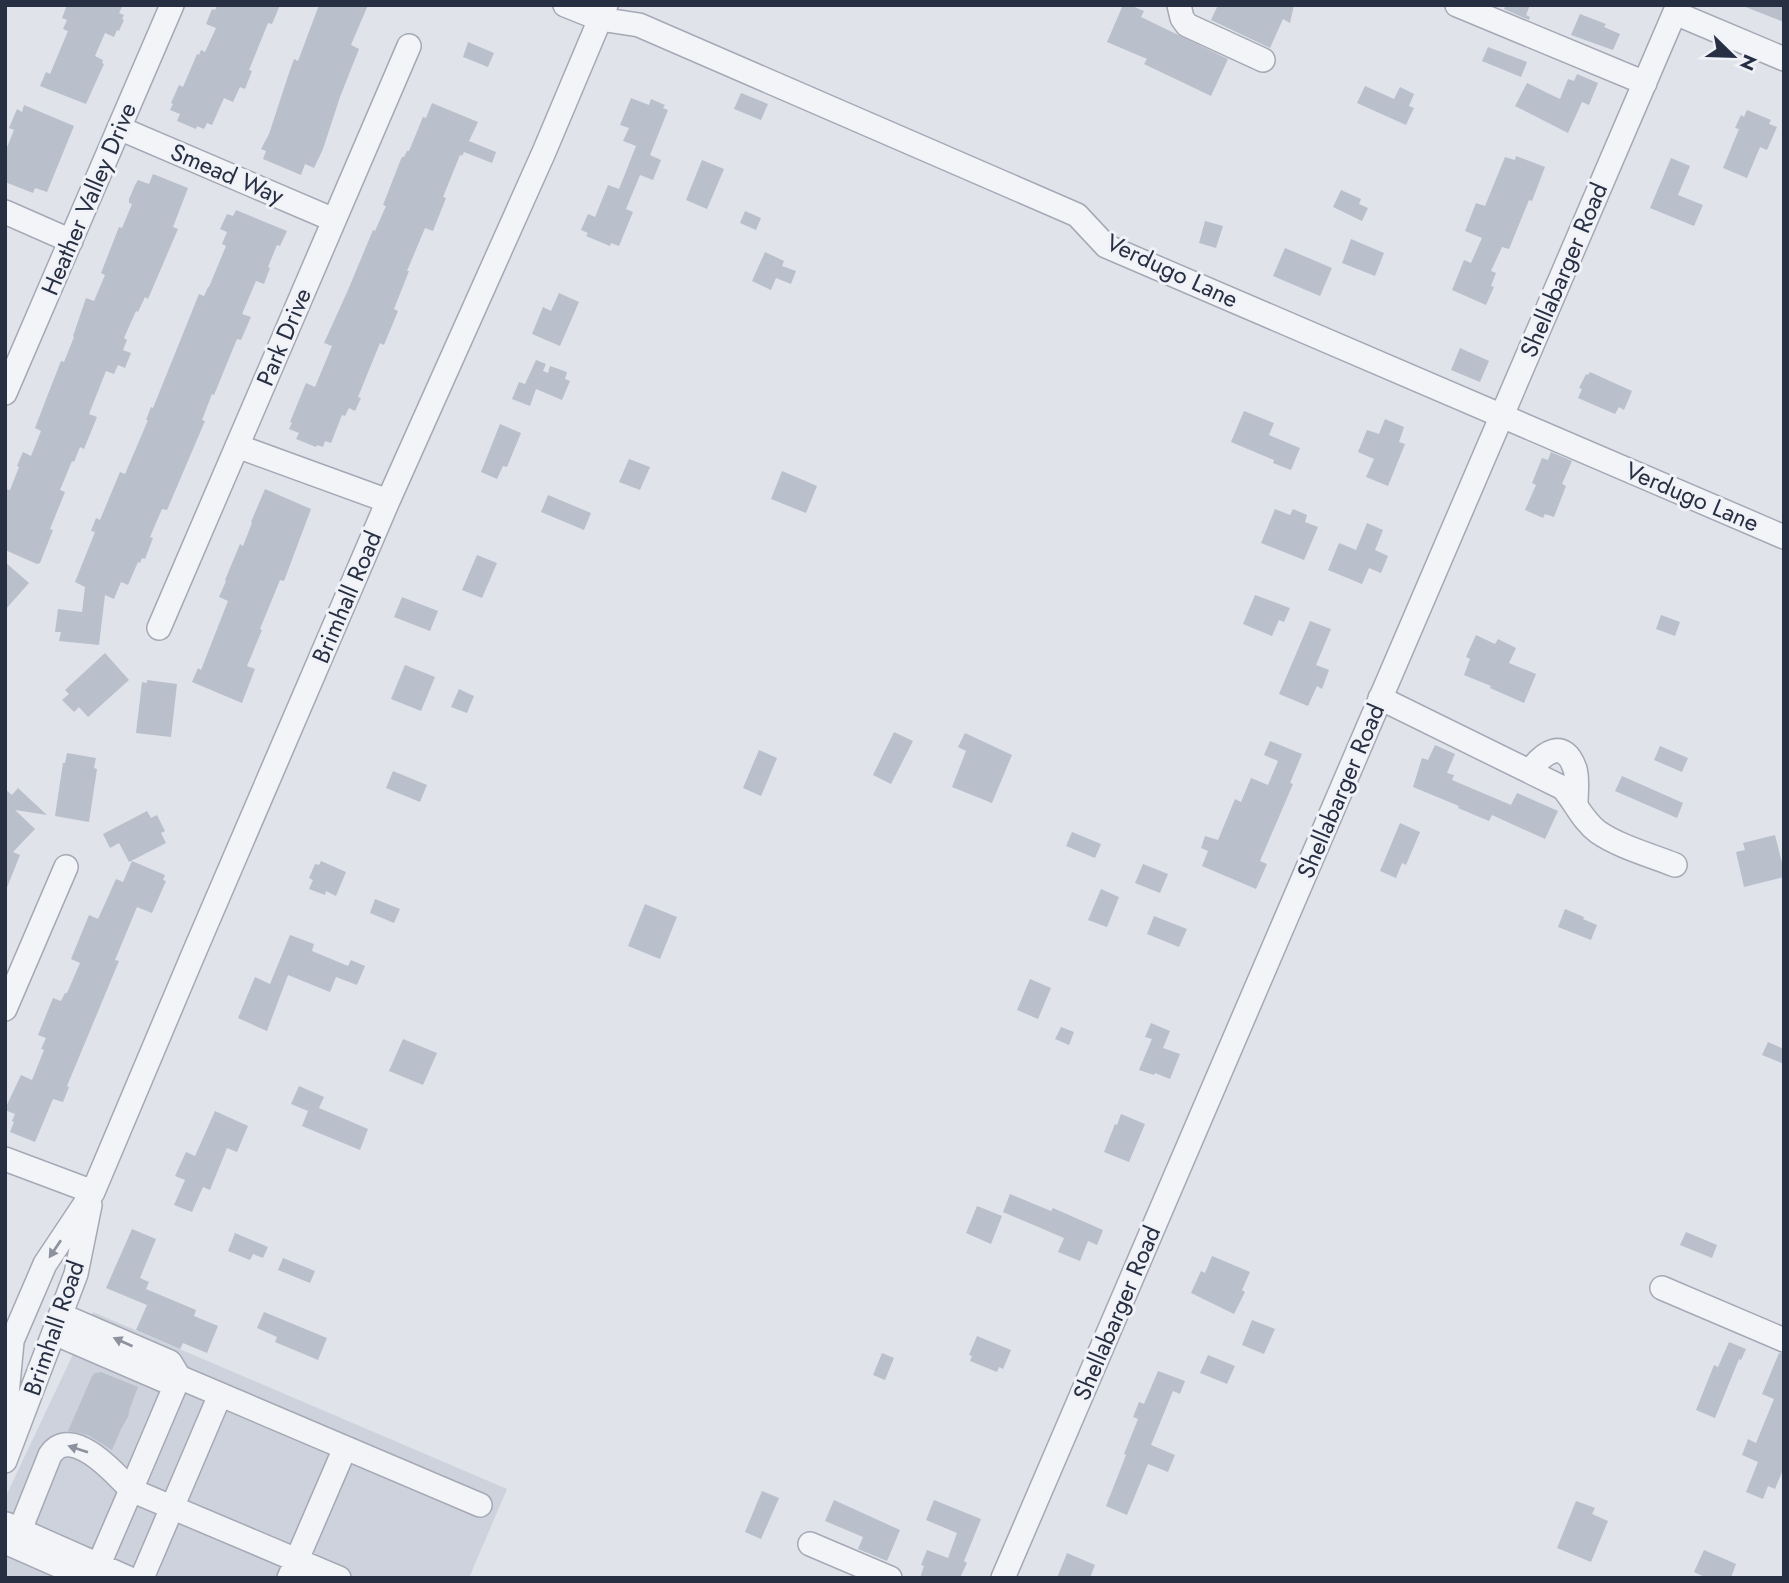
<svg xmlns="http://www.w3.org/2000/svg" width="1789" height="1583" font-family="Jost,sans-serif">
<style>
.built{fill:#ced2dc}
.building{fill:#b9bfcb}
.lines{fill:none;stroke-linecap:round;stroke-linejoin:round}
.minor-casing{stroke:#a5a9b5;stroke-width:26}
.minor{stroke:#f3f4f8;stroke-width:23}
.oneway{fill:#8d929e}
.labels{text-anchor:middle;stroke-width:6;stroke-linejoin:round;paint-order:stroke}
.street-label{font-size:24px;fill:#272f43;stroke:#f0f2f7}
</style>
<rect width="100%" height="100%" fill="#e0e3ea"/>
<path class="built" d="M93,1312l414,177 -38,89h-464v-80z"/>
<path class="building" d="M67,5h56l-4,8 5,2 -2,4 2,1 -5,11 -2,-1 -3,7 -9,-4 -10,23 8,4 -1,3 2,1 -18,40 -46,-18 6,-14 4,2 18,-43 -5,-2 4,-9 -5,-2z
M217,5h63l-8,19 -4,-1 -19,47 3,1 -7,18 -5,-2 -7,15 -9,-4 -12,27 -5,-2 -3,6 -7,-3 -1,3 -19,-8 3,-7 -10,-4 3,-6 -2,-1 8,-18 4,2 14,-33 2,1 2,-5 4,2 11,-24 -10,-4 6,-15 3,1z
M319,5h49l-17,40 8,4 -19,48 -17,52 -9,19 -9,-4 -4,11 -38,-16 3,-8 -5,-2 8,-15 19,-58 6,-17 4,2z
M1123,5h7l14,6 -3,6 87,42 -17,37 -67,-32 3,-5 -40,-17z
M1218,5h76l-4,18 -7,-4 -13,29 -59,-28z
M1506,5h24l-4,10 4,2 -1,3 -25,-11z
M1743,5h41v17l-41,-16z
M1580,14l26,10 -2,3 16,7 -7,16 -42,-15z
M468,42l26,11 -6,14 -25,-10z
M1488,47l39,15 -6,15 -39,-16z
M1577,74l21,9 -9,22 -7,-3 -14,31 -53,-27 12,-23 33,16 8,-20 6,2z
M1365,86l29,13 6,-12 14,7 -5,12 5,2 -8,17 -49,-22z
M741,93l27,11 -7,16 -27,-11z
M631,98l18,7 2,-6 14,6 -2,3 5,2 -18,45 11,5 -8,20 -13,-5 -14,34 7,3 -14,34 -8,-3 -1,3 -24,-10 2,-3 -7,-3 7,-16 7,3 13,-32 11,4 17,-43 -13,-5 6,-13 -9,-3z
M432,103l46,19 -9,19 27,11 -4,11 -28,-11 -2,4 -2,-1 -17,42 3,1 -13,33 -8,-3 -18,43h2l-15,38 4,2 -14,34 -4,-2 -22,54 3,1 -6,13 -6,-3 -4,8 -3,-1 -11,28 -6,-2 -2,6 -6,-2 -1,2 -20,-8 3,-6 -10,-4 3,-6 -2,-1 16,-39 9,4 17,-41 -8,-3 24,-53 25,-60 2,1 11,-25 -3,-1 18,-46 1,-2h2l3,-6h2l14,-34 3,1z
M24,105l50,21 -27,66 -12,-4 -2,5 -28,-11v-30l9,-22 -5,-2 8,-19 5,3z
M1747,110l24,10 -2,4 8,3 -10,23 -7,-3 -13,31 -24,-10 16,-39 -4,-1 6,-13 3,2z
M1516,156l29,11 -13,34 -3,-1 -20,49 -7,-2 -11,24 5,2 -5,13 3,1 -8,18 -34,-15 12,-30 7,3 11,-25 -17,-7 11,-28 9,3 20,-49 10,3z
M1671,158l19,8 -12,29 25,10 -9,21 -44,-18z
M702,160l22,9 -17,40 -21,-9z
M153,174l35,14 -15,39 5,2 -30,70 -3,-2 -7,15 -2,-1 -12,27 3,2 -4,10 8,3 -6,15 -7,-3 -4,9 -8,-3 -17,43 8,3 -13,32 -4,-2 -6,15 -2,-1 -12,29 5,2 -15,37 3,1 -13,33 -3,1 -32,-14v-61l5,1 9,-23 -2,-1 6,-14 8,4 10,-25 -6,-3 15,-39 11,-28 3,1 10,-25 -1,-1 13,-38 8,3 11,-26 -4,-2 18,-46 3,1 10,-24 -3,-1v-4l6,-14 3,-5 11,4z
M1341,190l20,9 -2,5 9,4 -6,13 -29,-14z
M236,210l51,21 -7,15 -3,-1 -9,22 2,1 -6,16 -8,-3 -14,33 9,3 -10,23 -4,-1 -23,56 -2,-1 -10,26 3,1 -38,89 -5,-1 -12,28 3,1 -8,21 -3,-1 -2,5 -2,-1 -10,23 -7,-3 -7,17 -9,-4 -6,50 -40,-4 2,-9h-6l3,-23 24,3 3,-25 -10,-5 20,-50 -4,-1 5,-13 4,2 20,-48 5,2 23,-54h-2l5,-13 2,1 46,-114 5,2 4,-9h1l17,-41 -4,-2 5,-12 -7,-3 7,-15 6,2z
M745,211l16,7 -5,12 -16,-7z
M1205,221l18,5 -7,22 -17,-5z
M1351,239l33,14 -9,23 -33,-13z
M1285,248l47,20 -12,28 -47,-20z
M765,252l19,9 -2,5 14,5 -5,13 -15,-6 -5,12 -19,-9z
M559,293l20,9 -19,44 -28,-12 11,-27 8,4z
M1460,348l29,13 -9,21 -29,-12z
M536,360l10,4 -3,7 5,2 2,-7 17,6 -2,7 5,2 -8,19 -26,-11 -6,17 -18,-7 7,-17 6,2z
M1590,372l42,19 -8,19 -5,-3 -4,7 -37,-16 4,-9 -3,-1 7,-14 2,1z
M1244,411l30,12 -5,12 31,13 -9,22 -18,-7 1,-3 -43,-18z
M1385,419l19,8 -5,15 6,2 -17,42 -22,-9 8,-18 -16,-7 9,-22 12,4z
M500,424l21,9 -14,34 -4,-1 -6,13 -16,-7z
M1551,452l21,9 -10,23 4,2 -12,31 -9,-3 -2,4 -18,-8 11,-25 -4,-2 10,-25 6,2z
M629,459l21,8 -10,23 -21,-8z
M782,471l35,15 -11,27 -35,-14z
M265,489l46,20 -27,72 -4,-1 -20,49 2,1 -15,36 8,3 -13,34 -50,-21 6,-14 3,2 27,-69 -9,-4 7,-16 -1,-1 15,-36 3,2 9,-23 -1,-1z
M548,495l43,18 -7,17 -43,-18z
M1275,509l15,6 3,-6 14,6 -2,7 13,5 -14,33 -43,-17z
M1367,523l16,7 -8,20 13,6 -7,17 -12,-5 -7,16 -34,-14 11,-27 17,7z
M477,555l20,8 -15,35 -20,-8z
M5,562l24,21 -24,27z
M1255,595l35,13 -6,14 -5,-2 -7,16 -29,-12z
M402,597l36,14 -8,20 -36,-14z
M1661,615l19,7 -5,14 -19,-7z
M1310,621l21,8 -15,36 13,5 -7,19 -5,-3 -9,20 -29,-12z
M1476,635l19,9 3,-5 18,9 -7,15 27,11 -12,29 -34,-15 1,-2 -27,-11 6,-16 -4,-2z
M105,653l24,27 -41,37 -9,-10 -5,5 -12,-12 7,-6 -4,-4z
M405,665l30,12 -14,34 -30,-12z
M147,680l30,4 -6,53 -35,-4 6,-51 5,1z
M459,689l15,7 -7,17 -16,-6z
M894,732l19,9 -22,43 -18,-9z
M965,733l47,22 -20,48 -40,-16 14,-36 -8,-4z
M1270,741l32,13 -12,29 3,1 -33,77 7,3 -11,25 -54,-23 6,-15 -7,-3 4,-12 13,4 17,-41 6,3 10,-24 17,7 10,-24 -14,-6z
M1435,745l20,9 -8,19 7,2 -2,5 59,25 6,-12 41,18 -13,28 -53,-24 -3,6 -31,-13 1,-2 -46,-19 9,-29 6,2z
M1660,746l28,12 -6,14 -28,-12z
M759,750l18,8 -16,38 -18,-8z
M67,753l29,5 -2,10 3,1 -8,53 -34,-6 8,-53h2z
M393,771l34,14 -7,17 -34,-14z
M1622,776l61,27 -6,15 -62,-27z
M18,788l29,27 -32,-5 20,19 -22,23 7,3 -14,35 -1,-101 7,6z
M147,811l4,7 6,-3 8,16 -4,2 5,10 -37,19 -10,-19 -9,5 -7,-14z
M1400,823l20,9 -14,33 -4,-2 -6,15 -16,-7z
M1072,832l29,12 -6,14 -29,-12z
M1775,835l9,36v6l-40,10 -8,-35 9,-2 -2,-7z
M132,861l33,14 -2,5 3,1 -14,32 -15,-6 -22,53 4,1 -52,125 2,1 -6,15 -10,-3 -18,43 -25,-10 4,-10 -2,-1 3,-7 -10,-4v-1l16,-34 11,5 12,-30 -3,-1 5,-11 -8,-3 15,-37 8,3 4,-8h2l13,-30 -9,-4 18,-44 9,4 18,-40 7,3z
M321,861l25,11 -10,24 -10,-5 -1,4 -16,-6 4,-9 -4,-2 6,-14 4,1z
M1143,864l25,10 -8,19 -25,-10z
M1101,889l18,8 -12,30 -19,-7z
M375,899l25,10 -6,14 -24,-10z
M645,904l32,13 -17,42 -32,-13z
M1565,909l19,8 -1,2 14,6 -6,15 -33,-13z
M1154,916l33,13 -8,18 -32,-13z
M290,935l24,9 -2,7 36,15 3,-6 14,6 -8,19 -21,-8 -6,15 -42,-17 -21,56 -29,-13 17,-41 15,7z
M1030,979l21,9 -13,31 -21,-9z
M1151,1023l19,8 -7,17 17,6 -10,25 -15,-6 -1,2 -15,-5 13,-31 -7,-2z
M1061,1027l13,5 -5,13 -14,-6z
M403,1039l34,14 -14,32 -34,-14z
M1768,1042l16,7v15l-22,-9z
M299,1086l25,11 -5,11 49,21 -8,21 -58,-24 6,-15 -17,-7z
M215,1111l33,15 -11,26 -10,-4 -17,42 -7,-3 -11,25 -18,-7 11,-25 -10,-4 11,-24 9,4z
M1121,1114l24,10 -16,38 -25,-10 11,-28 2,1z
M1010,1194l41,17 2,-3 50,22 -6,15 -9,-4 -8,20 -22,-9 6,-14 -61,-26z
M977,1206l25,10 -11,28 -25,-11z
M132,1229l24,10 -16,39 9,4 -3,7 50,21 -2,6 24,10 -11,27 -24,-10 -3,6 -44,-19 11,-25 -41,-17z
M1686,1232l31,13 -5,13 -32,-13z
M235,1233l33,14 -5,11 -10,-4 -3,6 -22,-9z
M1212,1256l38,16 -8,18 3,2 -11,22 -43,-21 10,-22 4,2z
M283,1258l32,13 -5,12 -32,-13z
M264,1312l63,26 -9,22 -43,-18 2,-5 -20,-9z
M1252,1320l23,9 -11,25 -22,-9z
M977,1336l34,14 -8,19 -4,-2 -2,5 -27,-11 2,-5 -3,-1z
M1729,1342l17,7 -5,11 -2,-1 -24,59 -19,-8 18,-45 4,2z
M882,1353l12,5 -9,22 -12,-5z
M1779,1353l5,1v113l-9,22 -7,-3 -5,13 -17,-7 12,-30 -16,-7 6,-16 8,4 18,-44 -12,-5z
M1208,1355l27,11 -8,18 -27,-11z
M1158,1371l27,10 -5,13 -7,-3 -22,54 24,10 -7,17 -20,-8 -21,51 -21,-9 20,-51 -2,-1 14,-35 -5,-2 6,-15 5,2z
M101,1372l37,15 -8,21 -2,9 -7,12 -9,21 -24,-15 -20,-4 24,-55 3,-3z
M762,1491l17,7 -18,41 -16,-7z
M834,1500l66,30 -13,31 -29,-12 5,-12 -38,-16z
M934,1500l47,19 -17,42 3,2 -7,15h-40l4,-12 -3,-1 6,-15 21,8 9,-25 -31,-13z
M1576,1501l19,7 -3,6 16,7 -17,41 -34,-14z
M1704,1550l32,14 -5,14h-24l-13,-6z
M1067,1553l28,12 -5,13h-33z"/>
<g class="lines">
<defs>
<path id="minor" d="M565,5l35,14 39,6 438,190 29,31 678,291
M1179,5l3,13 5,7 76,35
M1457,5l188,78
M1675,13l109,46
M119,128l215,92
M5,212l66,29
M5,393l167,-388
M237,446l151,55
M159,628l250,-582
M1380,698l183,90c12,14 20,33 35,44 22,15 52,23 77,33
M1530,771c13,-18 34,-34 45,-2 3,10 1,23 1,34
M5,1009l61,-142
M5,1159l88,33
M1662,1288l122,52
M61,1315l109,47 9,15 301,128
M54,1333l109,47 16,-3
M5,1357l40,-93 48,-72 100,-237 195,-454 156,-349 62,-147
M179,1377l-48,113 208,88
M5,1416l7,-74
M5,1461l71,-187 14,-69
M6,1524l122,54
M20,1530l30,-75c21,-32 66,19 81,35l-38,88
M5,1542l82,36
M810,1544l80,34
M142,1578l78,-183
M289,1578l56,-130
M1003,1578l675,-1573"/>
</defs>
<use href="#minor" class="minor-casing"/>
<use href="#minor" class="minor"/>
</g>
<defs><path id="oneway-solid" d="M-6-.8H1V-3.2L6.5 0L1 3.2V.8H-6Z" transform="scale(1.75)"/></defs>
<g class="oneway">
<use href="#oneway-solid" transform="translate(55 1249) rotate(124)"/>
<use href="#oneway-solid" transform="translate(123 1342) rotate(-156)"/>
<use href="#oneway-solid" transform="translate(78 1449) rotate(-162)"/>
</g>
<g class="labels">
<g class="street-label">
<text transform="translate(227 174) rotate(23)" y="8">Smead Way</text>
<text transform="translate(89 199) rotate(-67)" y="8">Heather Valley Drive</text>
<text transform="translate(1564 270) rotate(-67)" y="8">Shellabarger Road</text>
<text transform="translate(1172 271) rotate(25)" y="8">Verdugo Lane</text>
<text transform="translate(284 337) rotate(-67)" y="8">Park Drive</text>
<text transform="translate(1692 497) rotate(23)" y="8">Verdugo Lane</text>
<text transform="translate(347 597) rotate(-67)" y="8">Brimhall Road</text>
<text transform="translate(1341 791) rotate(-67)" y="8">Shellabarger Road</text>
<text transform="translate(1117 1313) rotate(-67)" y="8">Shellabarger Road</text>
<text transform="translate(54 1328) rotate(-71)" y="8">Brimhall Road</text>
</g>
</g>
<rect width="1789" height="1583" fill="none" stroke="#272f43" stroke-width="14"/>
<g transform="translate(1733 56) rotate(113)" stroke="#f0f2f7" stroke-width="5" paint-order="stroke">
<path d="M0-5L12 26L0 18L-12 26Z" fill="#272f43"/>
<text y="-10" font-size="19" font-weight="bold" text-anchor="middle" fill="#272f43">N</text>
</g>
</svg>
